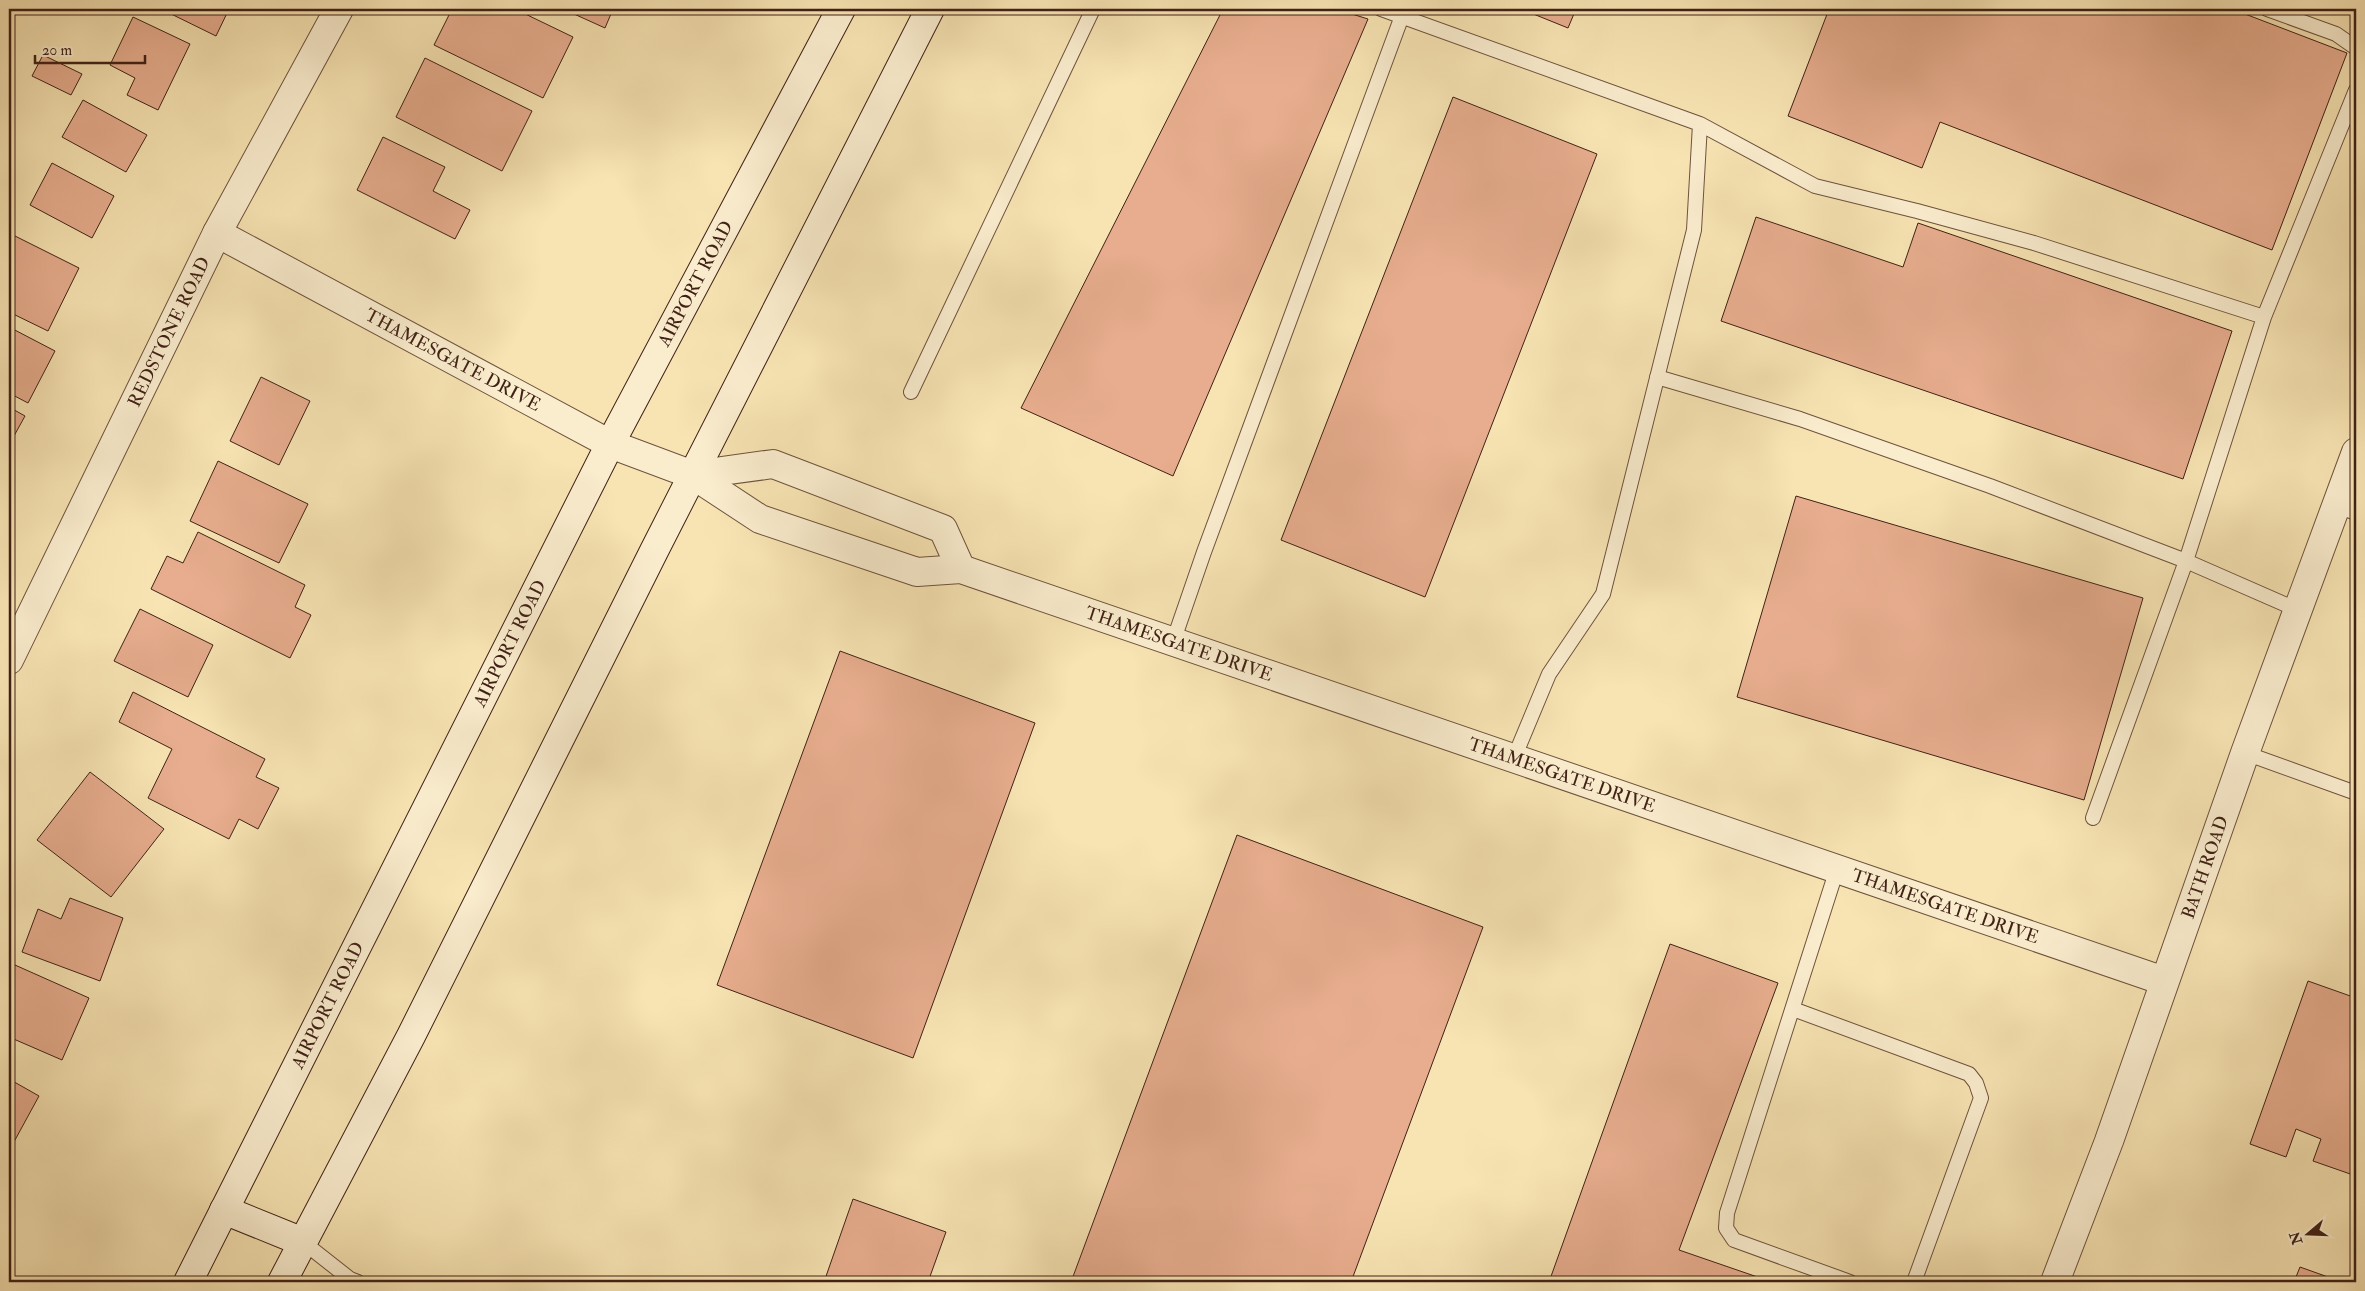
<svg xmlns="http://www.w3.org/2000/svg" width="2365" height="1291" font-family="'IM FELL Double Pica',serif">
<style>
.building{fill:#e7ad8e;stroke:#402116}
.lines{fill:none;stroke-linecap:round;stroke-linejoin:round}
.lane-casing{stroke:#6e523d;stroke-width:16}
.street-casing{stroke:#6e523d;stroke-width:30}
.secondary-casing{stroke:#402116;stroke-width:30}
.lane{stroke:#faedce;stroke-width:14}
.street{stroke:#faedce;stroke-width:28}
.secondary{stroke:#faedce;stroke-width:28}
.labels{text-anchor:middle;stroke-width:4;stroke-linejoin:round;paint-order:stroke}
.street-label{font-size:18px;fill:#402116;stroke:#faedce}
</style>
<rect width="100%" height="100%" fill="#f8e4b3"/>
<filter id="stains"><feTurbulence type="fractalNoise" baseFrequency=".004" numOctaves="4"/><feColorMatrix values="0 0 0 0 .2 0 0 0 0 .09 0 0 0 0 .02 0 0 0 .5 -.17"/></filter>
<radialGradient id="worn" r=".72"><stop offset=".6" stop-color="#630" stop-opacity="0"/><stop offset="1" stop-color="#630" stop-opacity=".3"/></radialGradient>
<path class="building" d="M161,9h68l-13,27z
M452,9h63l58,28 -30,61 -109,-53z
M563,9h50l-8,19z
M1223,9h113l32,10 -195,457 -152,-68z
M1521,9h55l-8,19z
M1829,9h403l115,44 -75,197 -332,-128 -18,46 -134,-52z
M133,17l57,27 -32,66 -31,-15 8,-17 -25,-13z
M43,55l39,19 -11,21 -39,-19z
M425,58l107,53 -30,60 -106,-54z
M1453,97l144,57 -172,443 -144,-57z
M83,100l64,35 -21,37 -64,-35z
M383,137l62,30 -12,24 37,19 -15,29 -98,-49z
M52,163l62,33 -22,42 -62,-33z
M1756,217l147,50 15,-44 314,108 -49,148 -462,-158z
M9,233l70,35 -31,63 -39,-19z
M9,327l46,24 -27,52 -19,-10z
M261,377l49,24 -31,64 -49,-24z
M9,407l16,9 -16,29z
M218,461l90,43 -29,59 -89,-42z
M1796,496l347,102 -59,202 -347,-103z
M198,532l107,53 -10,22 16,8 -21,43 -139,-69 16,-33 16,7z
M140,609l73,36 -25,52 -74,-36z
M840,651l195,72 -122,335 -196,-73z
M133,692l132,67 -9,18 23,11 -21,41 -19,-10 -10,20 -81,-41 24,-49 -53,-27z
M90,772l74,57 -53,68 -74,-57z
M1237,835l246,92 -132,355h-280z
M70,898l53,20 -23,63 -78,-29 16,-43 23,10z
M1670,944l108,39 -99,267 93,32h-223z
M15,965l74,33 -27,62 -53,-23v-59z
M2308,981l48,17v178l-43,-15 8,-22 -25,-10 -10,28 -36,-13z
M9,1079l30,17 -30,55z
M853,1199l93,33 -18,50h-104z
M2300,1267l42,15h-48z"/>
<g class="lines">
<defs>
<path id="lane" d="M1381,9l319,115 -6,106 -91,364 -54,80 -35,84
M2267,9l69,25 20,14
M1700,124l115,62 102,25 117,32 230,74
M1657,377l143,42 190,67 196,75 -93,257
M911,392l182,-383
M2336,506l20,7
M2298,610l-112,-49 78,-244 92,-227
M1173,642l31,-90 198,-536
M2245,753l111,40
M1837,869l-110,344 -1,15 8,12 116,42
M1793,1009l176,65 7,9 5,15 -67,184
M303,1242l47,37 8,3"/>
<g id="street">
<path id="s1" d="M217,233l393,211 83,31 67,44 157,53 44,-3 1203,412"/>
<path d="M693,475l80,-11 170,65 18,40"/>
<path id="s2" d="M9,660l208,-427 122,-224"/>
<path id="s3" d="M2055,1282l54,-141 136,-388 111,-301"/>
</g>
<g id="secondary">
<path d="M224,1210l79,32"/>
<path id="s4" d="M188,1282l422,-838 231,-435"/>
<path d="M282,1282l129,-246 243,-485 276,-542"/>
</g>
</defs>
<use href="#lane" class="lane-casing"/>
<use href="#street" class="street-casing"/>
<use href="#secondary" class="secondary-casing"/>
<use href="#lane" class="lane"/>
<use href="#street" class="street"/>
<use href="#secondary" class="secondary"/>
</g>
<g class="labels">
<g class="street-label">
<text dy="6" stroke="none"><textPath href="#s4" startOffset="1120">AIRPORT ROAD</textPath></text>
<text dy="6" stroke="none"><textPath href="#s2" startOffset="365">REDSTONE ROAD</textPath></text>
<text dy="6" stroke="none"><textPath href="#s1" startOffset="268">THAMESGATE DRIVE</textPath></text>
<text dy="6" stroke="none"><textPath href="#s4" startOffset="715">AIRPORT ROAD</textPath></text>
<text dy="6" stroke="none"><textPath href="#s1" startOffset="1055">THAMESGATE DRIVE</textPath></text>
<text dy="6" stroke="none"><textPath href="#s1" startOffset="1460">THAMESGATE DRIVE</textPath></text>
<text dy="6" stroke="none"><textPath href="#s3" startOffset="441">BATH ROAD</textPath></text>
<text dy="6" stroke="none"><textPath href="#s1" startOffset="1865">THAMESGATE DRIVE</textPath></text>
<text dy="6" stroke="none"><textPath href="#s4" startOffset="310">AIRPORT ROAD</textPath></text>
</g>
</g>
<rect width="2365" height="1291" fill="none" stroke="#f8e4b3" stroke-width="30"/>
<rect x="10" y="10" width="2345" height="1271" fill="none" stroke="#402116" stroke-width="2.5"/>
<rect x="15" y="15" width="2335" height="1261" fill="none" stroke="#402116"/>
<g transform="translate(2308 1234) rotate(251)" stroke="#faedce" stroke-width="4" paint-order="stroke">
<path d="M0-4L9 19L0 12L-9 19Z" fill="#402116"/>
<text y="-8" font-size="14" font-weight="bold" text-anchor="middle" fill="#402116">N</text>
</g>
<path d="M35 55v8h110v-8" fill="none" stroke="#402116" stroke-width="2.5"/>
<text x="42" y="55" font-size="15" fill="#402116" stroke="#faedce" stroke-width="4" paint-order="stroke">20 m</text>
<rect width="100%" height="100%" filter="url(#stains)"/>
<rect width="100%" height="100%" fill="url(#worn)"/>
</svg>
